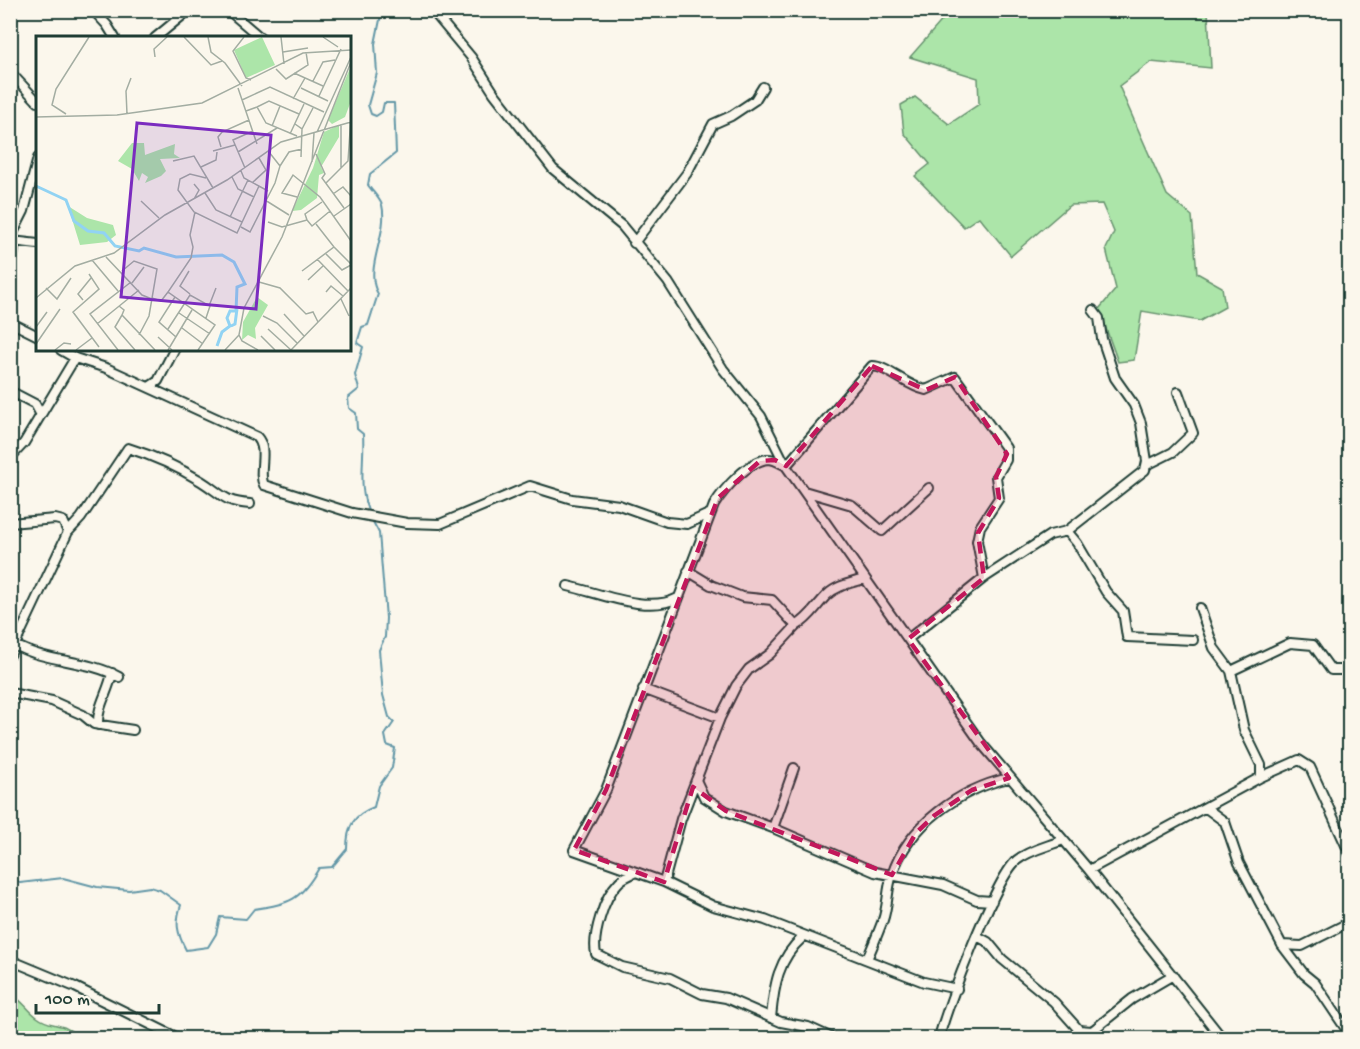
<svg xmlns="http://www.w3.org/2000/svg" width="1360" height="1049" font-family="'Gochi Hand',sans-serif">
<style>
.green{fill:#ace5a9;stroke:#66916e;stroke-width:1.5}
.lines{fill:none;stroke-linecap:round;stroke-linejoin:round}
.stream{stroke:#6397a7;stroke-width:2}
.minor-casing{stroke:#1f3d34;stroke-width:12}
.minor{stroke:#fbf7ec;stroke-width:8}
.marked{fill:#c2185b;fill-opacity:0.2;stroke:#c2185b;stroke-width:4.5;stroke-dasharray:12 8;stroke-linejoin:round}
.inset-river{fill:none;stroke:#91d3f3;stroke-width:3}
.inset-road{fill:none;stroke:#a3ada2;stroke-width:1.5}
.view{fill:#7b2cbf;fill-opacity:0.15;stroke:#7b2cbf;stroke-width:3}
.inset-edge{fill:none;stroke:#1f3d34;stroke-width:3}
</style>
<rect width="100%" height="100%" fill="#fbf7ec"/>
<filter id="ink" filterUnits="userSpaceOnUse"><feTurbulence type="fractalNoise" baseFrequency=".0167" numOctaves="2"/><feDisplacementMap in="SourceGraphic" scale="12" xChannelSelector="R" yChannelSelector="G"/><feConvolveMatrix kernelMatrix="1 2 1 2 8 2 1 2 1" color-interpolation-filters="sRGB"/></filter>
<g filter="url(#ink)">
<path class="green" d="M956,11h252l3,57 -60,-6 -32,24 48,109 25,21 5,57 25,14 3,20 -25,14 -58,-10 -8,49 -16,2 -19,-53 17,-20 -10,-40 8,-17 -12,-28 -32,1 -59,51 -32,-39 -15,10 -49,-51 15,-12 -26,-31 -3,-28 14,-8 34,27 30,-20 -1,-26 -68,-21 35,-40z
M11,995c11,4 16,15 26,22 14,11 27,4 42,21h-68z"/>
<g class="lines">
<path class="stream" d="M370,515c-13,-26 -5,-55 -7,-81l-6,-5 -1,-16 -7,-5 -1,-10 11,-9 -4,-14 8,-28 -6,-4 5,-16 6,-2 10,-31c-15,-25 11,-61 4,-89 -2,-6 -10,-14 -14,-20l2,-11 26,-21 -2,-50h-10l-2,9 -6,4 -5,-2 -3,-9 9,-32 -2,-29 7,-34
M10,876l10,7 43,-5 34,9 32,3 21,-3 10,3 21,15c-6,18 -4,28 5,45l22,-3 8,-13 4,-17 26,2 8,-10c37,-6 46,-8 65,-41l13,-1 15,-18c0,-22 6,-34 27,-42l5,-21 13,-18 3,-20 -8,-3 -2,-10 9,-13 -5,-5 -6,-22 -4,-45 6,-13 1,-19 -7,-85 -7,-13"/>
<defs>
<path id="minor" d="M93,10l14,15 8,13
M228,10l33,28
M432,10l39,47 23,36 59,76 69,57 46,56 55,87 38,47 25,50 195,277 108,127 133,168
M155,38l34,-28
M10,72l28,30
M10,239l14,-28 14,-53
M12,241l26,3
M634,243l53,-70 26,-49 18,-8 24,-16 8,-13
M10,279l5,-38
M10,322l28,14
M61,350l14,8
M149,387l9,-6 16,-31
M10,391l25,13 6,11
M10,458l14,-15 51,-85 31,10 151,69c12,13 0,35 7,48l88,28 55,10 33,1 90,-38 42,13 47,6 48,17 20,2 22,-10
M1147,465l26,-13 20,-19 -15,-41
M804,491l48,14 30,26 47,-43
M10,523l45,-4 8,2 5,11 -58,123
M1067,531l10,12 29,49 17,19 4,26 66,3
M68,532l13,-14 47,-70c26,8 50,19 73,33 21,13 22,21 49,23
M688,571l23,14 31,12 30,3 24,26
M568,586c32,7 79,28 110,12
M1200,608l14,40 17,23 13,59 17,35v12
M908,639l76,-61 66,-43 17,-4 78,-61 2,-9 -6,-38 -7,-18 -19,-27 -13,-39 -3,-21 -6,-8
M15,645c33,18 71,14 104,32
M1231,671l59,-28 23,2 18,25h19
M643,689l77,29
M10,693l42,8 31,14 11,9 39,6
M98,725c-1,-19 11,-34 14,-52
M696,780l8,17 22,14 47,17 102,44 68,13 34,15 15,1
M1206,808l19,14 14,41 43,82 22,29 11,9 35,52
M773,828l21,-60
M1089,870l172,-93 38,-17 11,7 40,87
M634,873c-6,3 -12,5 -16,10 -14,14 -26,53 -22,71l26,13 48,11 32,16 24,4 55,24 27,5 24,11
M664,882l17,-63 39,-101 16,-32 13,-17 21,-15 26,-28c14,-8 20,-20 31,-31 10,-10 25,-12 37,-16
M977,936l11,6 14,17 52,43 25,28 13,1 40,-32 41,-24
M1282,945l20,1 48,-24
M867,959c6,-13 11,-26 16,-39 5,-14 4,-31 9,-45 16,-50 68,-86 117,-97
M10,960l65,27 103,51
M957,989l-33,-7 -159,-62 -52,-14 -49,-24 -90,-32 32,-60 108,-285c10,-16 34,-44 54,-46 7,0 12,4 18,7l86,-100c14,-1 35,21 54,24l29,-13 51,71v12l-10,17 3,21 -19,29 -3,14 7,37
M771,1018c3,-33 7,-59 32,-81
M939,1038c7,-30 57,-161 78,-178 12,-10 32,-14 46,-20"/>
</defs>
<use href="#minor" class="minor-casing"/>
<use href="#minor" class="minor"/>
</g>
</g>
<path class="marked" d="M872,366l54,24 29,-13 52,77 -11,23 3,21 -21,35 6,45 -76,61 101,139 -37,12 -37,25 -19,18 -24,42 -166,-64 -33,-24 -29,95 -90,-32 32,-60 112,-292 42,-37 15,-1 11,6z"/>
<g transform="translate(36 36)">
<rect width="315" height="315" fill="#fbf7ec"/>
<path d="M226,1l13,28 -29,13 -12,-28zM315,30v35l-6,16 -13,7 -4,-4zM303,89v12l-18,30 3,6 -5,2 -2,23 -16,12 -9,1 21,-43 11,-36zM96,107h12l1,12 30,-11 -1,10 6,4 -20,1 6,12 -5,5 -16,7 3,-6 -6,-4 -3,8 -7,-12 -14,-8zM32,170l19,12 26,7 3,10 -9,7 -27,3zM221,261l11,8 -13,23 1,11 -8,-4 -6,5 1,-18z" fill="#ace5a9"/>
<path class="inset-river" d="M0,150l30,14 8,21 14,10 16,2 11,13 24,5 5,-3 32,9 46,-2 12,7 11,22 -8,3 -1,24h-6l-3,7 3,8 -8,6 -5,14M195,290l4,-2 2,-15"/>
<path class="inset-road" d="M148,1l27,28 11,-4M172,1l3,15 14,11 17,23M208,1l-11,14 13,27 5,2M245,1l3,27M287,1l15,10M247,16l25,-4M119,21l-1,-8 13,-12M240,33l10,10 22,-14 -2,-13M258,37l29,13M277,45l10,-19 12,-2M202,52l19,56M265,52l27,13M283,60l22,-47M257,63l12,-21M206,64l28,-13 54,25M221,71l12,-6 30,13M210,75l11,-4 9,16 31,13M30,78l-14,-9 4,-16 33,-52M91,78l-1,-23 5,-13M0,81l81,-2 85,-12 101,-50 48,-3M259,88l7,5 -1,28M236,90l8,-20M266,93l11,-21M281,96l34,-75M254,98l14,-30M185,111l-3,-10 4,-5 27,-12M177,115l22,-6M202,116l39,-24M280,118l9,20 -3,4 22,30M137,125l21,-5 19,32M276,126l2,-29M244,130l9,-14 13,-3M165,131l15,-7 1,-8M209,132l-12,-28 20,-9M305,133v-45M205,135l3,7 24,13M196,141l6,12 16,8M170,142l-16,-4 -10,5 -2,11 16,22 43,21 22,-47M216,147l14,-13 -7,-12M290,147l22,-22 3,-45M169,157l11,17 26,12M297,158l10,-7 8,9M261,161l-15,-4 11,-18 27,22 31,44M158,163l5,-9 -5,-6M229,164l24,15M105,165l18,17M159,176l-5,23 3,12 -2,11 -23,34 47,33 -17,25M298,180l17,-12M194,181l18,-37M271,184l5,6 18,-15M271,184l-2,-6 17,-12M232,186l14,5 25,-7M280,188l18,23M205,191l9,5 25,-49 5,-17 -11,-14M290,218l16,16 9,-5M70,221l36,38 10,4M281,223l31,32M56,224l26,31M86,235l12,-10 23,8 -8,47 -10,19M153,235l-9,15 10,8M266,235l32,-24 17,17M53,238l10,15 -26,23 26,35M272,244l15,-14M223,246l21,6 26,26 7,-2 5,10M96,247l12,-16M10,252l11,11 14,-21M290,256l5,-6 12,10M139,261l-16,25 17,15M0,262l39,-32 39,-13 51,-38 62,-35 54,-38 70,-20M116,262l9,3 7,-9M305,263l8,17M47,264l-5,-6 13,-16M83,270l5,4 -2,5 33,35M173,270l7,-18M143,277l31,21M248,278l20,22M86,279l-7,12 20,23M227,280l14,7 20,20M61,288l42,-34M0,291l11,-15M146,292l21,16M132,293l22,-34 20,11 -4,12M232,293l23,21M203,299l3,6 16,9M225,300l14,14M122,301l14,13M0,308l24,-35M19,314l9,-7 7,1M40,314l16,-12M82,314l-28,-36 41,-32M132,314l24,-40M189,314l14,-15 5,-27 38,-71 69,-175M255,314l60,-62"/>
<path class="view" d="M101,87l134,12 -15,174 -135,-12z"/>
<rect width="315" height="315" class="inset-edge"/>
</g>
<rect width="1360" height="1049" fill="none" stroke="#fbf7ec" stroke-width="36"/>
<rect x="18" y="18" width="1324" height="1013" fill="none" stroke="#1f3d34" stroke-width="2" filter="url(#ink)"/>
<path d="M36 1004v9h123v-9" fill="none" stroke="#1f3d34" stroke-width="3"/>
<text x="45" y="1004" font-size="18" fill="#1f3d34" stroke="#fbf7ec" stroke-width="4.5" paint-order="stroke">100 m</text>
</svg>
